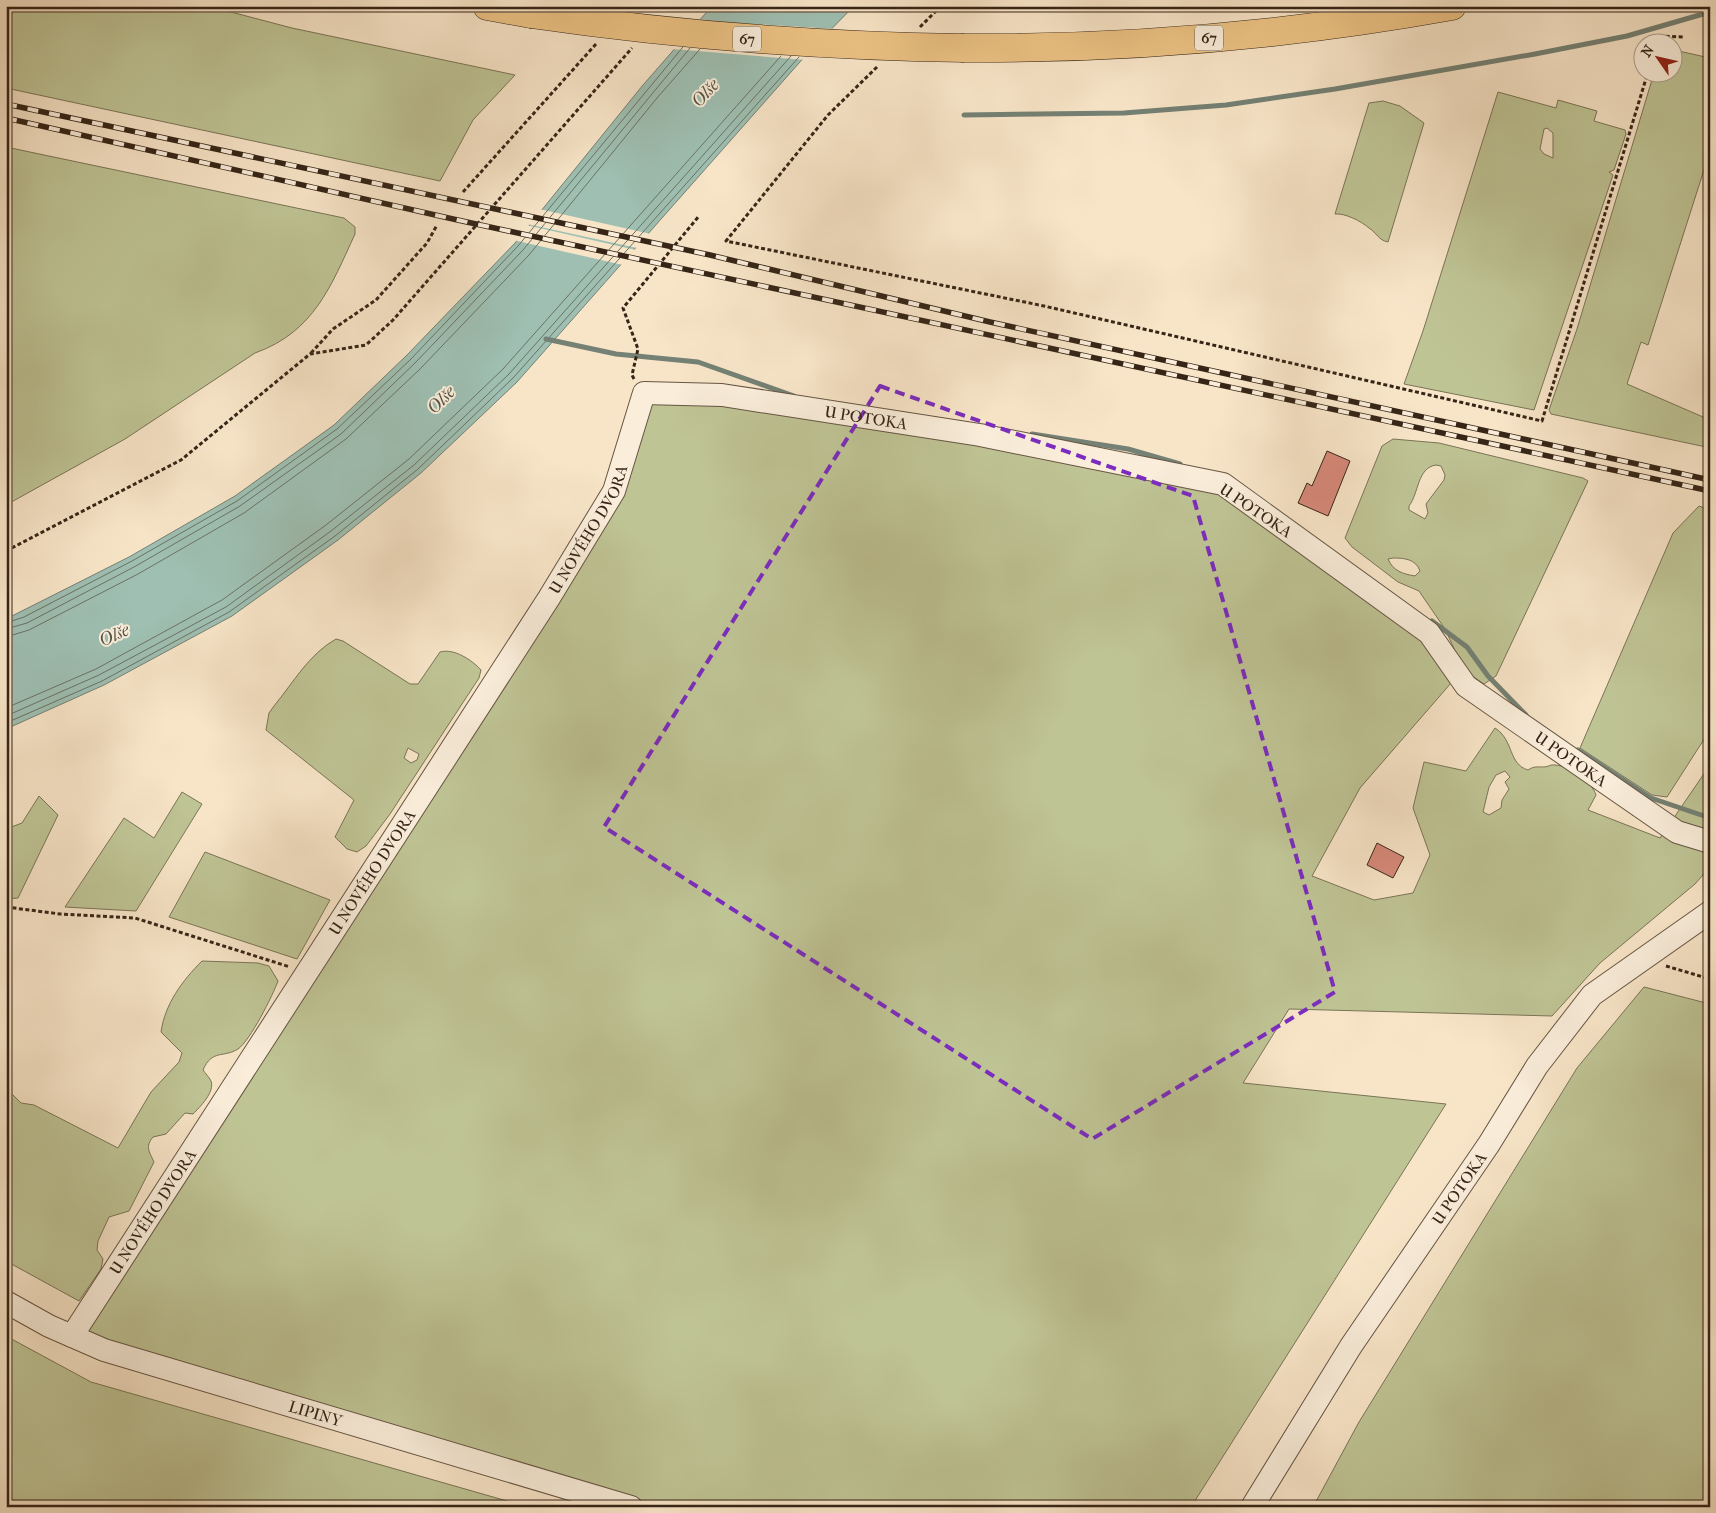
<svg xmlns="http://www.w3.org/2000/svg" width="1716" height="1513" font-family="'IM FELL French Canon',serif">
<style>
.green{fill:#bfc495;stroke:#7a7456;fill-rule:evenodd}
.water{fill:#9ebfb2;stroke:#748174}
.pier{fill:#f8e5c8}
.lines{fill:none;stroke-linecap:round;stroke-linejoin:round}
.shore{stroke:#6a7264;stroke-width:1}
.stream{stroke:#748174;stroke-width:5}
.building{fill:#d7897a;stroke:#362517}
.minor-casing{stroke:#665543;stroke-width:24}
.major-casing{stroke:#362517;stroke-width:29}
.path{stroke:#362517;stroke-width:3;stroke-dasharray:4 2.5;stroke-linecap:butt}
.minor{stroke:#faeedb;stroke-width:22}
.major{stroke:#ecc284;stroke-width:28}
.rail-casing{stroke:#362517;stroke-width:5.5}
.rail{stroke:#faeedb;stroke-width:4;stroke-dasharray:11;stroke-linecap:butt}
.major-bridge-casing{stroke:#362517;stroke-width:29;stroke-linecap:butt}
.major-bridge{stroke:#ecc284;stroke-width:28}
.marked{fill:none;stroke:#7b2cbf;stroke-width:4;stroke-dasharray:10 6;stroke-linejoin:round}
.labels{text-anchor:middle;stroke-width:4;stroke-linejoin:round;paint-order:stroke}
.shield{fill:#faeedb;stroke:#716152;stroke-width:1}
.shield-label{font-size:15px;font-weight:bold;fill:#362517}
.street-label{font-size:16px;fill:#362517;stroke:#faeedb}
.water-label{font-size:18px;font-style:italic;fill:#555346;stroke:#faeedb}
</style>
<rect width="100%" height="100%" fill="#f8e5c8"/>
<filter id="stains"><feTurbulence type="fractalNoise" baseFrequency=".004" numOctaves="4"/><feColorMatrix values="0 0 0 0 .2 0 0 0 0 .09 0 0 0 0 .02 0 0 0 .5 -.17"/></filter>
<radialGradient id="worn" r=".72"><stop offset=".6" stop-color="#630" stop-opacity="0"/><stop offset="1" stop-color="#630" stop-opacity=".3"/></radialGradient>
<path class="green" d="M6,6h202l84,22 223,47 -42,45 -33,61 -434,-93z
M1674,50l36,8v93l-62,194 -7,-3 -14,42 83,36v18l-4,9 -155,-33 -2,-4 28,-81 77,-256 20,-1z
M1498,92l58,16 2,-8 39,11 -3,10 31,9 1,4 -12,36 -5,2 4,3 -79,235 -130,-26 19,-53zM1547,128l6,5v25l-9,-4 -4,-5 4,-20z
M1383,101l17,5 24,17 -36,119c-10,-2 -11,-9 -19,-14 -8,-7 -24,-15 -34,-14l34,-111z
M6,147l338,71 11,9v7c-24,52 -41,98 -100,119l-130,86 -119,66z
M644,393l579,91 206,149 29,42 -98,113 -48,88 62,24 39,-7 17,-38 -17,-47 11,-46 42,9 29,-43c19,12 13,36 33,42 6,-4 9,-3 16,-3 4,0 7,-3 11,-2 15,1 37,17 41,30l-8,15 72,28 50,-73v102l-15,17 -95,79 -48,53 -263,-7 -46,74 203,21 -255,403h-560l-559,-171 542,-845zM1505,771l5,6 -5,5 4,7 -7,11 -1,8 -12,7 -6,-3 6,-25 7,-12z
M1393,439l46,4 144,35 5,3 -92,195 -12,8 -13,-9 -13,-18 -13,-28 -26,-38 -21,-9 -46,-35 -7,-9 37,-92zM1436,465l5,1 4,9 -1,5 -18,24 2,9 -3,6 -16,-9v-4c10,-13 8,-38 27,-41zM1393,558c11,0 23,1 27,13l-5,5c-12,-2 -22,-5 -27,-17z
M1699,506l11,4v220l-43,67 -15,-2 -72,-47 93,-215z
M336,639l7,2 67,43h8l22,-32c14,-4 32,8 41,18l-2,8 -89,136 -24,32 -9,6 -10,-3 -12,-12 19,-37 -88,-70 3,-17 5,-7c19,-23 35,-52 62,-67zM408,748l11,6 -2,6 -6,3 -7,-5z
M182,792l20,12 -66,107 -71,-4 59,-89 30,20z
M39,796l19,19 -40,83 -12,1v-70l16,-6z
M205,852l125,48 -33,59 -128,-42z
M202,961l56,2 11,3 9,15c-5,14 -28,60 -40,68 -14,9 -26,0 -35,21 2,3 6,7 8,11 4,11 -11,26 -18,33l-8,-1 -19,21 -13,3c-8,10 -4,14 1,25l-25,49 -20,6 -11,24 -1,9 6,9 -2,10 -22,32 -73,-40v-173l15,15 13,2 84,43 33,-56 28,-30 3,-9 -21,-21c4,-28 21,-51 41,-71z
M1644,987l66,17v503h-397l46,-85 218,-354z
M6,1336l85,46 437,125h-522z"/>
<path class="water" d="M712,6h142l-47,48 -290,328 -96,91 -83,67 -106,76 -128,69 -98,44v-110l123,-62 106,-61 99,-71 73,-70 108,-112 128,-158z"/>
<path class="pier" d="M698,19l39,4 99,6 -30,31 -134,-11z
M539,209l112,25 -14,14 -110,-24z
M526,225l110,25 -13,15 -110,-25z"/>
<g class="lines">
<path class="shore" d="M6,623l18,-6 108,-56 105,-60 100,-72 74,-70 107,-113 165,-199
M6,629l21,-6 107,-56 106,-61 101,-72 74,-71 108,-113 167,-202
M6,637l23,-7 109,-56 106,-61 102,-74 74,-70 109,-114 128,-157 43,-49
M6,708l90,-39 126,-69 104,-75 83,-66 94,-90 278,-313
M6,716l93,-41 127,-68 105,-76 83,-66 95,-91 282,-318
M6,723l96,-42 127,-69 106,-76 83,-67 95,-91 286,-321"/>
<path class="stream" d="M964,115l160,-2 102,-8 109,-16 200,-35 92,-18 83,-24
M546,339l70,15 82,8 96,34
M1032,434l96,15 52,15
M1432,621l35,26 21,29 38,39
M1578,750l73,48 59,20"/>
</g>
<path class="building" d="M1327,451l23,10 -22,55 -30,-13 9,-20 5,3z
M1377,843l27,14 -11,21 -26,-13z"/>
<g class="lines">
<defs>
<g id="minor">
<path id="s1" d="M6,1302l43,24 55,24 527,157"/>
<path id="s2" d="M72,1336l477,-738 65,-107 30,-98 78,2 258,40 243,49 206,149 37,53 211,146 33,10"/>
<path id="s3" d="M1252,1507l99,-161 138,-202 48,-78 55,-71 118,-83"/>
</g>
<path id="major" d="M487,6l44,8
M964,48c163,1 327,-13 488,-42"/>
</defs>
<use href="#minor" class="minor-casing"/>
<use href="#major" class="major-casing"/>
<path class="path" d="M920,27l21,-21
M1657,42l2,-6 26,1
M877,67l-49,48 -102,126 318,65 498,115 106,-349
M463,192l133,-148
M311,353l22,-24 43,-29 51,-57 10,-18
M634,379l-2,-4 6,-26 -15,-41 76,-92
M6,551l175,-91 129,-106 56,-9 27,-25 239,-272
M6,907l54,7 75,4 155,49
M1666,966l44,13"/>
<use href="#minor" class="minor"/>
<use href="#major" class="major"/>
<defs>
<path id="rail" d="M6,104l704,151 280,67 720,158
M6,118l447,101 1257,272"/>
</defs>
<use href="#rail" class="rail-casing"/>
<use href="#rail" class="rail"/>
<defs>
<path id="major-bridge" d="M531,14c144,21 288,32 433,34"/>
</defs>
<use href="#major-bridge" class="major-bridge-casing"/>
<use href="#major-bridge" class="major-bridge"/>
</g>
<path class="marked" d="M880,386l313,110 142,496 -243,147 -488,-312z"/>
<g class="labels">
<g class="shield">
<rect x="1195" y="25.5" width="28" height="25" rx="4"/>
<rect x="733" y="26.5" width="28" height="25" rx="4"/>
</g>
<g class="shield-label">
<text x="1209" y="43">67</text>
<text x="747" y="44">67</text>
</g>
<g class="street-label">
<text dy="6" stroke="none"><textPath href="#s2" startOffset="1330">U POTOKA</textPath></text>
<text transform="translate(1256 510) rotate(34)" y="6">U POTOKA</text>
<text dy="6" stroke="none"><textPath href="#s2" startOffset="958">U NOVÉHO DVORA</textPath></text>
<text dy="6" stroke="none"><textPath href="#s2" startOffset="2140">U POTOKA</textPath></text>
<text dy="6" stroke="none"><textPath href="#s2" startOffset="552">U NOVÉHO DVORA</textPath></text>
<text dy="6" stroke="none"><textPath href="#s3" startOffset="380">U POTOKA</textPath></text>
<text dy="6" stroke="none"><textPath href="#s2" startOffset="148">U NOVÉHO DVORA</textPath></text>
<text dy="6" stroke="none"><textPath href="#s1" startOffset="330">LIPINY</textPath></text>
</g>
<g class="water-label">
<text transform="translate(705 93) rotate(-48)" y="6">Olše</text>
<text transform="translate(441 400) rotate(-46)" y="6">Olše</text>
<text transform="translate(114 635) rotate(-25)" y="6">Olše</text>
</g>
</g>
<rect width="1716" height="1513" fill="none" stroke="#f8e5c8" stroke-width="25"/>
<rect x="8" y="8" width="1701" height="1498" fill="none" stroke="#362517" stroke-width="2.5"/>
<rect x="12" y="12" width="1691" height="1488" fill="none" stroke="#362517"/>
<g transform="translate(1658 58) rotate(304)"><circle r="24" fill="#faeedb" stroke="#ac9e8d"/>
<path d="M0-4L9 19L0 12L-9 19Z" fill="#8f2418"/>
<text y="-8" font-size="14" font-weight="bold" text-anchor="middle" fill="#362517">N</text>
</g>
<rect width="100%" height="100%" filter="url(#stains)"/>
<rect width="100%" height="100%" fill="url(#worn)"/>
</svg>
